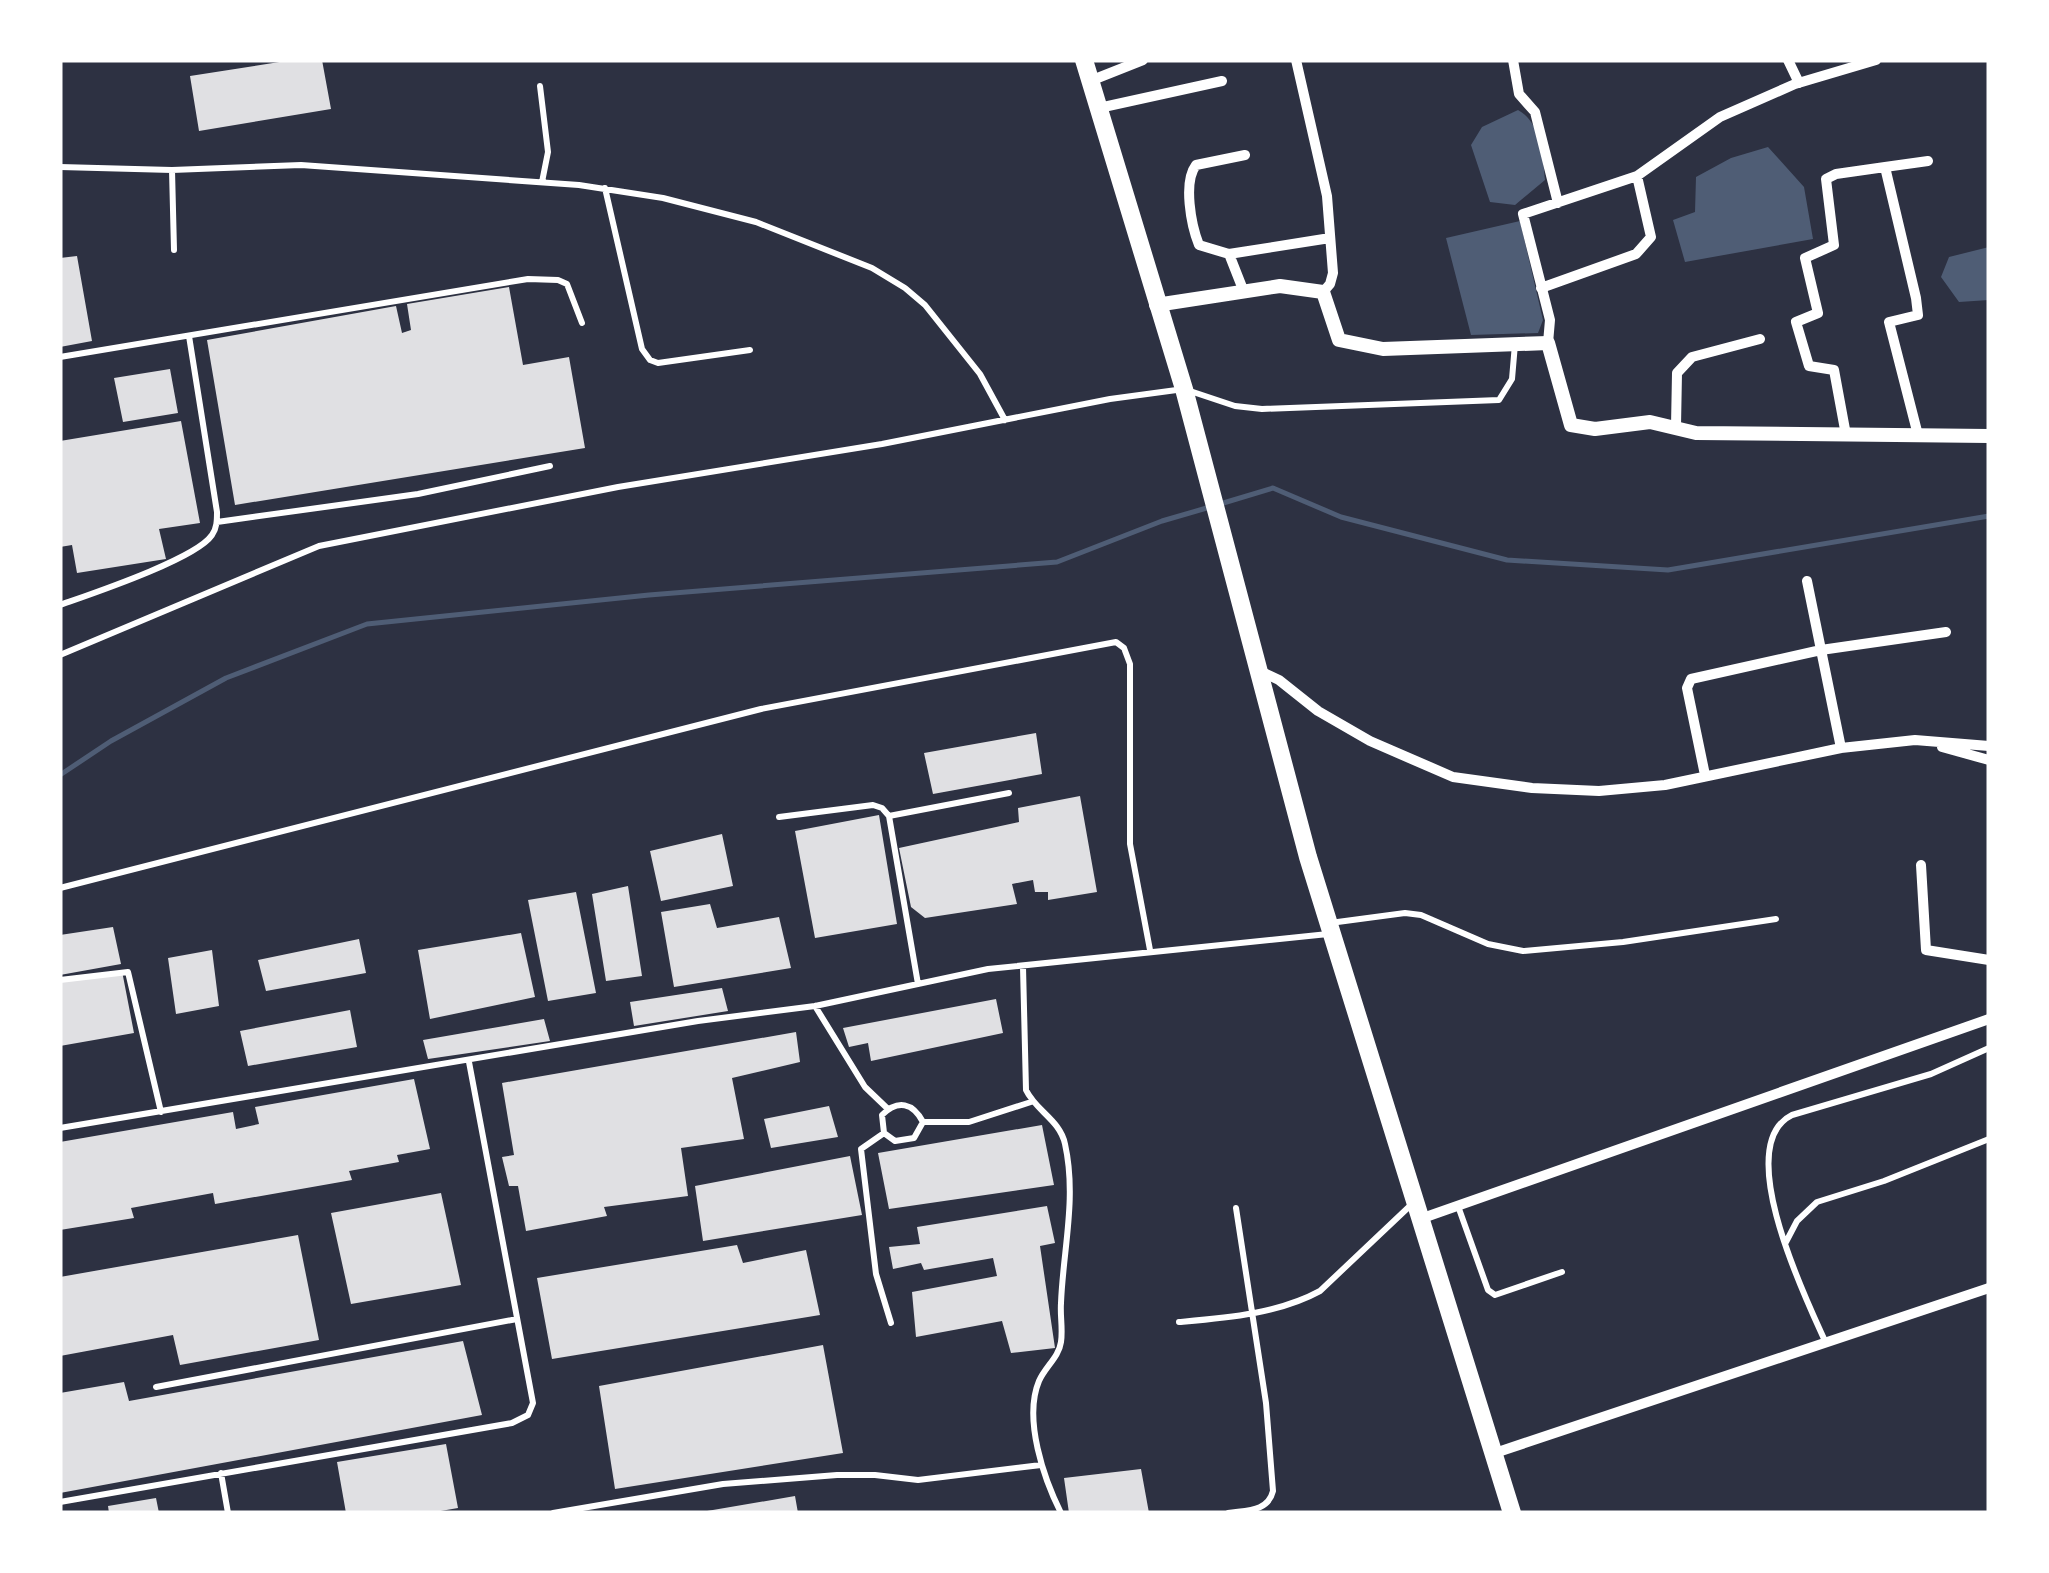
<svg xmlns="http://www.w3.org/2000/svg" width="2049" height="1573" font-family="'PT Sans',sans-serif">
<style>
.water{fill:#4f5d75}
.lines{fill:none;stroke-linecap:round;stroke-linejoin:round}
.stream{stroke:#4f5d75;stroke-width:5}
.building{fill:#e0e0e3}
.service{stroke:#fff;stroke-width:6}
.minor{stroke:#fff;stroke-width:10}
.tertiary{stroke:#fff;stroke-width:14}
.primary{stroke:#fff;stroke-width:18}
</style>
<rect width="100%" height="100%" fill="#2d3142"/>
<path class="water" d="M1518,110c23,12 25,47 27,70l-30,25 -25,-3 -19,-57 11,-18z
M1768,147l36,40 9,52 -128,23 -12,-42 22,-8 1,-35 35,-19z
M1520,221l23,99 -5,13 -67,2 -25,-97z
M1989,247v53l-30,2 -18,-25 8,-20z"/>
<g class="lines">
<path class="stream" d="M1220,504l53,-16 68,29 166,43 161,10 321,-54
M60,775l51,-34 115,-63 141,-54 282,-29 408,-33 105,-41 48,-14"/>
</g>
<path class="building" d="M292,60h30l9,49 -132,22 -9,-55z
M77,256l15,85 -32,6v-89z
M509,287l14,78 46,-8 16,91 -350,57 -28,-165 189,-34 6,27 9,-3 -4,-26z
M170,369l8,44 -55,9 -9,-44z
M181,421l19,102 -41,6 7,30 -89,14 -5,-28 -12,2v-106z
M1036,733l6,41 -109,20 -9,-41z
M1080,796l17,96 -49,8v-8h-13l-2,-12 -21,4 5,20 -92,14 -14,-11 -12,-59 120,-26 -1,-14z
M879,815l18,109 -82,14 -20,-107z
M722,834l11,52 -72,15 -11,-50z
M628,886l14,90 -36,5 -14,-87z
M576,892l20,101 -48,8 -20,-101z
M710,904l7,24 62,-11 12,51 -117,19 -13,-75z
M113,927l8,37 -61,11v-40z
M521,933l14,64 -105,22 -12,-69z
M359,939l7,34 -100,18 -8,-31z
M212,950l7,56 -43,8 -8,-56z
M122,971l12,62 -74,13v-64z
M722,988l6,23 -94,15 -4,-24z
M996,999l7,34 -132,28 -3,-18 -19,4 -6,-19z
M350,1010l7,37 -109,19 -8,-35z
M544,1019l6,22 -122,18 -5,-19z
M796,1032l4,30 -68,16 12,61 -63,9 7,48 -84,11 3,9 -81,15 -8,-45h-9l-7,-29 12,-2 -12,-72z
M414,1079l16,70 -33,6 2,7 -50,9 3,9 -137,24 -2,-11 -82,15 3,10 -74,12v-88l173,-30 3,17 23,-5 -4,-17z
M829,1106l9,31 -67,11 -7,-29z
M1042,1125l12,60 -165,24 -11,-56z
M850,1156l12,59 -159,26 -8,-55z
M441,1193l20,92 -110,19 -20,-91z
M1047,1206l8,37 -15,3 15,102 -44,5 -9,-32 -86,16 -4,-45 85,-16 -4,-18 -69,12 -3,-7 -28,6 -4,-22 31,-3 -3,-17z
M298,1235l21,105 -139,25 -7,-30 -113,21v-79z
M737,1245l6,18 63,-13 14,65 -268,44 -15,-81z
M463,1341l19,74 -422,78v-100l64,-11 5,19z
M823,1345l20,108 -228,36 -16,-103z
M446,1444l12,64 -29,5h-83l-9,-51z
M1141,1469l8,44h-80l-5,-35z
M795,1496l3,17h-90l-1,-2z
M156,1498l3,15h-50l-1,-7z"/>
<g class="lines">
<path class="service" d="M540,86l8,66 -6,30
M60,167l112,3 129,-5 278,20 84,13 93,24 116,46 33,20 20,17 55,69 25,46
M172,170l2,80
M605,188l37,161 8,11 8,3 92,-13
M60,357l468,-78 30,1 9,4 15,39
M217,522l201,-28 132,-28
M60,605c31,-11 136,-46 152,-70 5,-7 5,-15 5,-23l-28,-176
M60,655l259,-109 299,-59 264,-43 228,-45 74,-10 51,17 27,3 237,-9 13,-21 3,-35
M889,816l120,-23
M779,817l94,-12 9,3 7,8 29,168
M60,888l701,-179 355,-67 8,6 6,16v180l20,106
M1330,923l75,-10 16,2 67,29 35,7 100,-9 153,-23
M1023,967l3,123c10,21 34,30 39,54 12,54 -2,106 -4,159 -1,13 2,26 0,39 -2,15 -16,25 -22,39 -16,38 5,98 22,132
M60,980l68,-8 33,140
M815,1006l50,81 23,22
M923,1122l-9,16 -19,3 -11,-8 -2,-18c16,-16 31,-12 41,7h46l62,-20
M60,1128l638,-107 117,-15 173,-37 340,-35
M884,1133l-23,16 15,125 15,49
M1458,1206l30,84 7,5 67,-23
M1786,1242l11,-21 20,-19 67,-21 105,-42
M1179,1322c46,-4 99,-8 141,-31l93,-88
M1825,1341c-19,-42 -94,-196 -33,-226l139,-41 58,-26
M156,1387l361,-68
M221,1473l7,40
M60,1502l452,-79 16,-8 5,-12 -64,-341
M553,1513l170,-29 114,-9h38l43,5 123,-15
M1228,1513c18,-3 40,-1 45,-22l-7,-88 -30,-195"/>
<path class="minor" d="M1296,60l31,136 6,77 -3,11 -7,8
M1513,60l6,34 16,18 23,91
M1788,60l11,23
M1090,81l53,-21
M1099,108l123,-27
M1229,254l101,-16
M1541,288l95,-34 15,-17 -14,-61
M1244,292l-15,-38 -30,-9c-8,-20 -16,-63 -3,-80l49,-10
M1548,343l2,-23 -27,-106 114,-38 83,-59 75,-33 81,-24
M1676,426l1,-53 15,-16 68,-18
M1846,435l-12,-65 -25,-4 -13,-44 22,-9 -13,-55 29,-13 -8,-66 10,-5 49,-7
M1918,435l-29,-113 29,-7 -2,-17 -31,-131 43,-6
M1807,581l34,167
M1260,671l19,9 39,31 52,30 83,36 79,11 67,3 66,-6 176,-37 74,-8 74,6
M1942,747l47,13
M1705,775l-18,-87 4,-9 130,-29 125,-18
M1921,865l5,85 63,10
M1420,1219l569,-200
M1495,1453l494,-165"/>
<path class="tertiary" d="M1156,305l124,-19 43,6 16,48 44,9 165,-6 23,82 24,4 55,-7 46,11 293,3"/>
<path class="primary" d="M1084,60l100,329 124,468 204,656"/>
</g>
<rect width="2049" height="1573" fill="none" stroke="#ffffff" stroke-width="125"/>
</svg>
